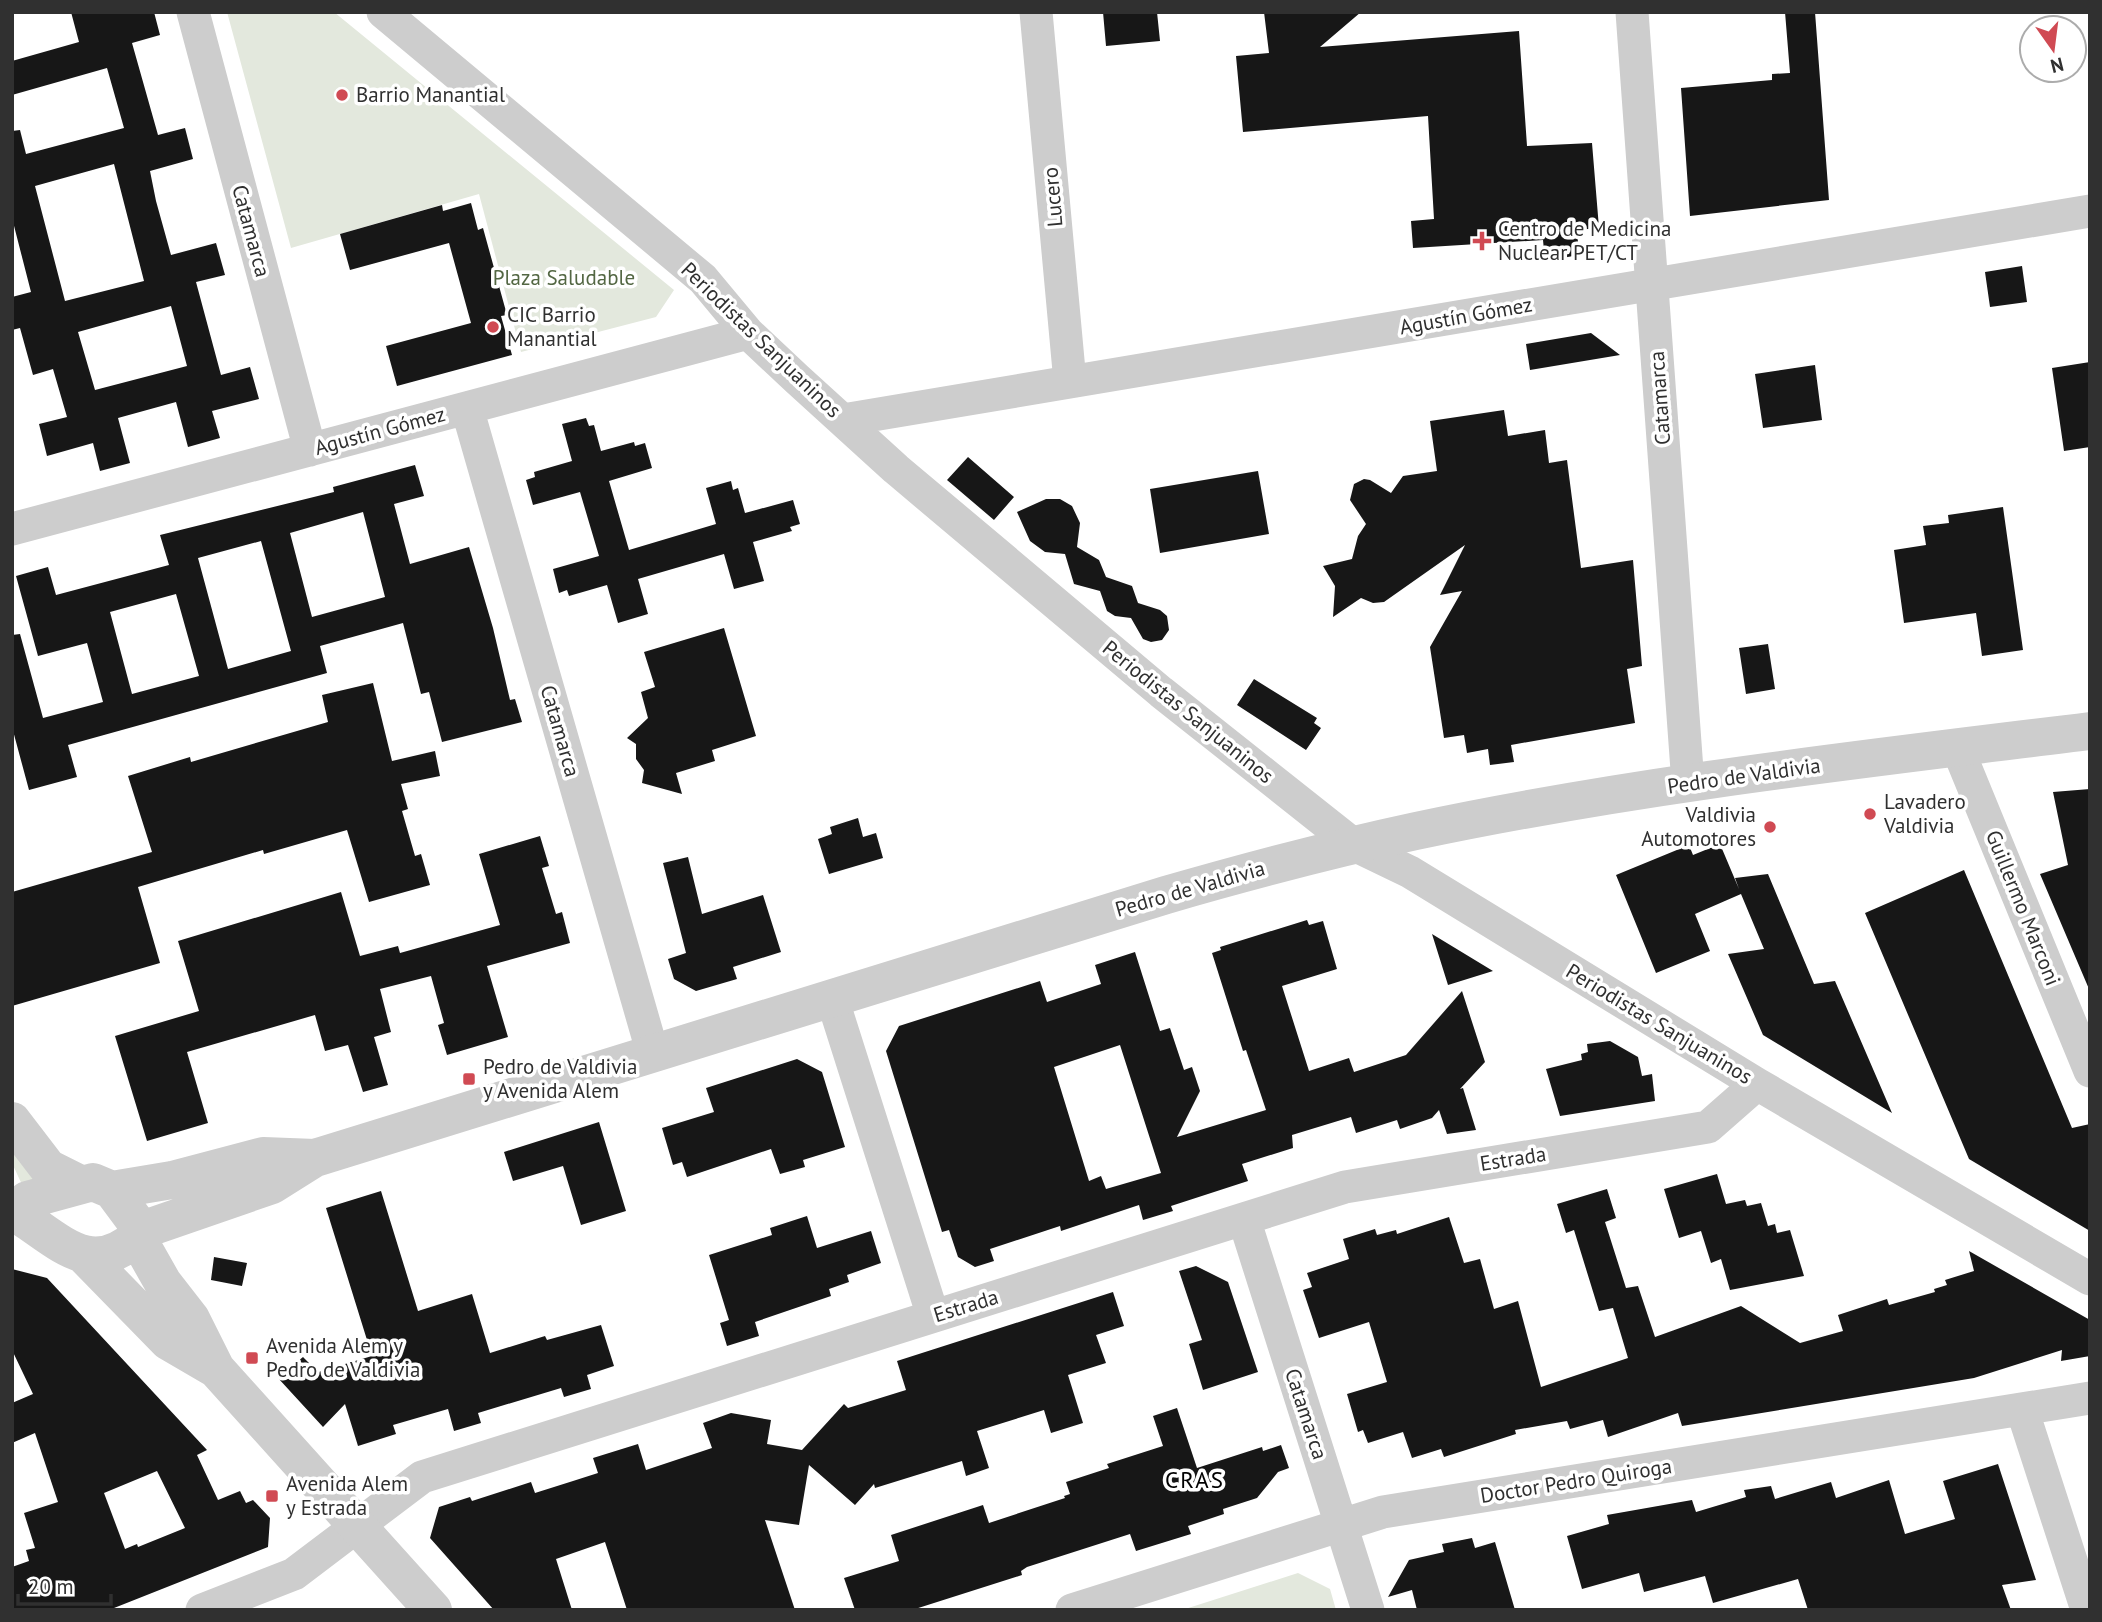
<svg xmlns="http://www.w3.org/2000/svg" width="2102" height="1622" font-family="'PT Sans',sans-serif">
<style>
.green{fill:#e3e8dd}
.building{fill:#171717;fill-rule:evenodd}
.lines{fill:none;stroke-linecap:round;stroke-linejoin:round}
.minor{stroke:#cdcdcd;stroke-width:33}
.tertiary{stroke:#cdcdcd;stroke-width:38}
.poi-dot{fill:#d04a53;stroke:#fff;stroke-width:2.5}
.labels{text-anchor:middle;stroke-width:7;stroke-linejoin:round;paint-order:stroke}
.poi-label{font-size:21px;fill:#303030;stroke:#fff;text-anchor:start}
.street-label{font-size:21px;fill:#303030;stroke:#fff}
.park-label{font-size:21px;fill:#536743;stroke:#fff}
.neighbourhood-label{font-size:23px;letter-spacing:2px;fill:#000;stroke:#fff}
</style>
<rect width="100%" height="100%" fill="#fff"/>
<path class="green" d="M227,12h107l340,278 -18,27 -135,35 -42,-158 -188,54z
M12,1142l36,41 -24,6 -12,-26z
M1298,1573l32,16 6,21h-154z"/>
<path class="building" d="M71,12h83l6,23 -28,8 26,92 27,-7 8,31 -43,12 6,30 15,54 45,-12 9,32 -29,7 25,93 29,-8 9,32 -47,12 8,27 -32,9 -12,-45 -58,16 12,45 -30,8 -7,-28 -46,13 -8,-32 28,-7 -14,-48 -20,6 -13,-47 -8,2v-33l19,-5 -19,-74v-87l8,-1 6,24 98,-26 -17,-60 -95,27v-34l67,-19zM114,164l30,117 -79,20 -30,-115zM171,306l16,60 -92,24 -17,-58z
M1103,12h54l3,29 -54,5z
M1264,12h97l-41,35 199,-16 8,115 65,-3 7,85 -22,2 2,25 -34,6 -2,-21 -130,8 -2,-27 23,-2 -6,-103 -185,16 -7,-76 33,-3z
M1785,12h30l14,188 -139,16 -9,-128 91,-8v-6l18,-1z
M471,203l7,27 5,-2 24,87 -6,1 11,39 -115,31 -11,-40 85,-23 -22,-80 -99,27 -10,-36 102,-29 1,6z
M2022,266l5,36 -37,5 -5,-35z
M1591,333l29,22 -90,15 -4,-26z
M2090,362v85l-26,4 -12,-83z
M1815,365l7,55 -59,8 -8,-54z
M1504,410l4,26 37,-6 4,33 18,-3 14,108 52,-8 9,106 -15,3 8,54 -124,22 3,17 -24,3 -2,-16 -21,4 -3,-18 -20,3 -14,-91 32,-56 -22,4 25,-50 -81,57 -11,1 -12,-5 -28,19 2,-31 -12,-20 29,-7 6,-23 8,-12 -16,-24 4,-16 10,-5 6,1 21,13 12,-17 34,-5 -7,-50z
M586,418l3,8 5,-1 7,26 33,-9 1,4 10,-3 7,25 -43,13 20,69 87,-26 -10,-36 25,-7 2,9 5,-2 7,25 48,-13 7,24 -10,3 2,4 -39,11 11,39 -30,8 -10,-35 -86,25 10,35 -30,9 -11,-38 -38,11 -2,-6 -8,3 -6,-24 46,-13 -19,-64 -47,13 -7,-25 9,-3 -1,-5 38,-11 -10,-37z
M968,457l46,40 -20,23 -47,-40z
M415,465l9,31 -30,8 16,60 59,-17 24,81 17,72 5,-1 7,23 -80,20 -13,-50 -8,2 -18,-71 -83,23 7,27 -259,72 9,32 -48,13 -17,-63v-92l8,-1 23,84 60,-16 -16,-59 -49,13 -22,-80 32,-9 8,28 113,-30 -9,-30 174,-43 -1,-5zM363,512l22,85 -73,20 -22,-84zM261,541l30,110 -63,18 -30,-111zM176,594l23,82 -67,18 -22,-82z
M1258,471l11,63 -109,19 -10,-64z
M1046,499h14l12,7 8,17 -3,24 22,13 7,17 26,9 6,17 22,7 7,6 2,14 -7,10 -11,2 -8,-3 -12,-21 -16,-2 -8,-5 -7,-20 -26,-7 -9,-30 -20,-2 -15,-11 -13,-29z
M2003,507l20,143 -41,6 -6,-43 -72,10 -10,-73 32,-5 -3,-19 26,-3 -1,-8z
M724,628l32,108 -44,14 3,11 -39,12 6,21 -40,-11 2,-13 -8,-11v-15l-9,-6 21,-20 -7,-26 14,-5 -11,-35z
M1768,644l7,45 -29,5 -7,-46z
M1254,679l63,39 -3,5 7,5 -15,22 -69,-45z
M373,683l19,78 43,-10 5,25 -39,8 7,25 -6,2 13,45 6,-2 9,31 -61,17 -22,-72 -83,24 -1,-4 -125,37 22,76 -148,43v-114l140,-40 -24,-76 62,-19 1,5 137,-40 -6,-27z
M2090,789v200h-1l-49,-115 28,-9 -15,-73z
M858,818l5,19 13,-4 7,25 -54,16 -11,-35 14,-5 -2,-7z
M540,836l9,30 -7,2 14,46 6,-2 8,31 -83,23 21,71 -61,18 -9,-30 6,-2 -13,-47 -51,13 11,43 -17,5 14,48 -25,7 -15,-47 -23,6 -10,-36 -128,37 21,71 -61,18 -32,-105 84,-25 -21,-70 163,-49 19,64 38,-10 2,7 100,-28 -21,-71z
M1720,844l19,45 -4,-11 33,-4 46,110 21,-3 57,132 -129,-78 -35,-81 36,-5 -23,-55 -46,20 15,37 -54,22 -40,-98 73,-30 4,10z
M688,857l14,57 61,-19 18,57 -48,15 4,12 -41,12 -22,-12 -6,-20 18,-6 -23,-90z
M1964,870l108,258 18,-4v107l-121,-72 -104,-246z
M1307,920l2,5 14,-4 14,48 -55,17 27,85 40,-13 5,14 52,-17 56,-64 23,71 -25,27 3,-1 13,42 -29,4 -8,-24 -7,8 -32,11 -3,-9 -41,13 -5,-16 -59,18 1,13 -51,16 6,17 -77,25 2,5 -30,9 -4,-15 -78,26 -1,-5 -70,23 4,12 -19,6 -17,-10 -9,-27 -7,2 -56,-181 13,-25 141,-45 7,21 54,-18 -6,-19 40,-13 25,79 10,-3 14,42 8,-3 8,24 -23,46 89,-27 -20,-60 -3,1 -31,-98 9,-3 -1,-3zM1120,1045l41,128 -55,16 -5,-13 -12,5 -35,-114z
M1432,934l61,37 -45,14z
M1610,1041l28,16 4,19 10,-2 3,27 -95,15 -14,-47 36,-9 -1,-6 7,-2 -1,-8z
M797,1059l25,13 23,75 -42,13 2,7 -25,7 -9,-25 -84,28 -5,-15 -9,3 -11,-37 52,-16 -8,-24z
M599,1122l27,89 -45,14 -18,-59 -50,15 -9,-29z
M1717,1174l9,30 19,-4 2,6 14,-3 7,23 7,-2 2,9 13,-3 14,46 -74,14 -9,-31 -10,4 -10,-32 -22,7 -15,-49z
M1607,1189l9,29 -11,4 21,66 12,-2 17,51 86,-31 59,37 43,-12 -5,-16 49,-16 2,6 46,-13 -1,-3 13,-4 -2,-5 29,-9 -5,-20 121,69v36l-29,5 1,-11 -88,28 -292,48 -4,-13 -70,24 -5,-17 -33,9 -3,-8 -52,9 1,4 -72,23 -3,-8 -29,9 -9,-26 -35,11 -5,-13 -5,2 -11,-38 40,-12 -18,-60 -50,16 -16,-48 9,-3 -5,-14 42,-14 -6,-20 32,-10 2,6 19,-5 1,4 52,-17 15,46 16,-4 14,50 24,-8 23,86 87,-29 -15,-50 -14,3 -25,-81 -8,3 -9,-29z
M381,1191l37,120 54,-17 18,59 55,-17 2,4 54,-15 13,41 -27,9 4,14 -27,8 -3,-9 -83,25 3,10 -27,8 -6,-22 -55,16 3,9 -38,12 -13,-42 -22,23 -45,-49 25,-21 15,15 54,-16 -46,-148z
M807,1216l10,32 54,-17 10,32 -34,12 2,7 -20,7 2,7 -76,26 4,14 -32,10 -7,-23 9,-3 -20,-65 63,-20 -2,-7z
M214,1257l33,6 -5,23 -31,-6z
M1196,1266l32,16 30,90 -55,18 -14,-46 13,-4 -23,-69z
M12,1269l35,9 160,172 -10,5 21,45 22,-9 6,12 7,-3 17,18 -2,29 -159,63h-97v-43l17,-6 -3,-11 9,-2 -11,-35 34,-11 -23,-69 -23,10v-40l21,-9 -21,-44zM157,1471l28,57 -47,19 -1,-3 -12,5 -21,-56z
M1113,1292l11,34 -28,9 10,28 -38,12 15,48 -32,10 -7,-23 -67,21 12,37 -23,8 -4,-15 -87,27 -1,-4 -19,21 -46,-40 -10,60 -34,-5 30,90h-168l-22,-68 -49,17 16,51h-78l-64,-72 9,-31 31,-10 2,4 59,-19 4,11 38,-12 25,-8 -5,-15 45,-14 8,26 66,-22 -9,-25 28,-10 40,7 -4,24 35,6 42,-46 4,4 58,-18 -9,-29z
M1177,1408l20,60 65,-21 1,4 18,-6 8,23 -11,4 -21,26 -34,11 1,5 -36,12 3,8 -55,17 -6,-17 -103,33 -6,4 1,4 -110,35h-57l-11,-32 55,-17 -8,-26 92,-30 6,18 76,-25 -1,-2 6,-2 -4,-12 43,-14 -2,-4 56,-18 -10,-30z
M1998,1464l38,116 -34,5 9,25h-203l-10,-31 -85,24 -8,-27 -61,16 -5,-19 -57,16 -15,-53 42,-12 -2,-9 85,-15 4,12 50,-15 -2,-7 27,-4 4,13 56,-17 5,16 53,-18 16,54 50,-15 -12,-38z
M1472,1538l3,10 20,-6 20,68h-98l-5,-20 -24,7 21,-37 35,-8 -2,-8z"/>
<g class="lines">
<path class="minor" d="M193,12l117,438
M383,12l320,267 45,54 49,46 99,90 265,223 193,153 56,27 347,212 333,195
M1036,12l34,370
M1632,12l56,772
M467,408l186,646
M843,420l1247,-209
M12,529l736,-196
M1957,747l133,324
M832,998l101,318
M1244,1219l124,391
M2022,1409l65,201
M202,1610l92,-36 128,-97 923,-290 363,-60 49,-43
M1072,1610l311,-98 707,-114"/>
<path class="tertiary" d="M12,1121l36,47 32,16
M93,1182l19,8 26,35 -1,12c-44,40 -75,7 -114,-19l-4,-6 8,-12z
M112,1190l60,-10 91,-24 52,2
M139,1231l133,-46 43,-27 851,-263c83,-24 166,-46 250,-64 222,-47 449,-72 674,-100
M137,1237l26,46 28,36 25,50 217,241
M85,1256l83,85 48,28"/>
</g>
<g class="poi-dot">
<circle cx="342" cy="95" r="7"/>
<path d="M1478.5 230.5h7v7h7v7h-7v7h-7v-7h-7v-7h7z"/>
<circle cx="493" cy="327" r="7"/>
<circle cx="1870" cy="814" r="7"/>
<circle cx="1770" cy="827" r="7"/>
<rect x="462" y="1072" width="14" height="14" rx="3.5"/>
<rect x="245" y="1351" width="14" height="14" rx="3.5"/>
<rect x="265" y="1489" width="14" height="14" rx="3.5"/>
</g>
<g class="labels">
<g class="poi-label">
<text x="356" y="102">Barrio Manantial</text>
<text x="1498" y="236">Centro de Medicina<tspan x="1498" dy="24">Nuclear PET/CT</tspan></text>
<text x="507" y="322">CIC Barrio<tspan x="507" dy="24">Manantial</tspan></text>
<text x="1884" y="809">Lavadero<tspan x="1884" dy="24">Valdivia</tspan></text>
<text x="1756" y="822" text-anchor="end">Valdivia<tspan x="1756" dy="24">Automotores</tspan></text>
<text x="483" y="1074">Pedro de Valdivia<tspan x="483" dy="24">y Avenida Alem</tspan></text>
<text x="266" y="1353">Avenida Alem y<tspan x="266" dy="24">Pedro de Valdivia</tspan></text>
<text x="286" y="1491">Avenida Alem<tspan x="286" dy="24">y Estrada</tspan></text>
</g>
<g class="street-label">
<text transform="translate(1053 197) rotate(-95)" y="7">Lucero</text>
<text transform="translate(251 231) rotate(75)" y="7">Catamarca</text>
<text transform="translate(1466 316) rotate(-10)" y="7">Agustín Gómez</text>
<text transform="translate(761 340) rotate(44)" y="7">Periodistas Sanjuaninos</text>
<text transform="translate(1660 398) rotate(-94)" y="7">Catamarca</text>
<text transform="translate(380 431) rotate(-15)" y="7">Agustín Gómez</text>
<text transform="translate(1188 712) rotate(39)" y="7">Periodistas Sanjuaninos</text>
<text transform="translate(560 731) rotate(74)" y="7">Catamarca</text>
<text transform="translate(1744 776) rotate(-8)" y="7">Pedro de Valdivia</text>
<text transform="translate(1190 889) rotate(-16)" y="7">Pedro de Valdivia</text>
<text transform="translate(2023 908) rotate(68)" y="7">Guillermo Marconi</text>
<text transform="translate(1659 1024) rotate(31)" y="7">Periodistas Sanjuaninos</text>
<text transform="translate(1513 1159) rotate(-9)" y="7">Estrada</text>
<text transform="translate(966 1306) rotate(-17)" y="7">Estrada</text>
<text transform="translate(1306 1414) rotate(72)" y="7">Catamarca</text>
<text transform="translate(1576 1481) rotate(-9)" y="7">Doctor Pedro Quiroga</text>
</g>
<g class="park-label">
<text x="564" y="285">Plaza Saludable</text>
</g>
<g class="neighbourhood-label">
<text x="1195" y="1488">CRAS</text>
</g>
</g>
<rect width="2102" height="1622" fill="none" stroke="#303030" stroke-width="28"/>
<g transform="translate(2053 49) rotate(166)"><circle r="33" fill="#ffffff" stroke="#acacac" stroke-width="2"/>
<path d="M0-5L12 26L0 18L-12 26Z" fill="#d04a53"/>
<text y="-10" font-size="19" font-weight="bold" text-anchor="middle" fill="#303030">N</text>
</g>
<path d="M18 1594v10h93v-10" fill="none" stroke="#303030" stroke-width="3.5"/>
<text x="28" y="1594" font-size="21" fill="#303030" stroke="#ffffff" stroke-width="5" paint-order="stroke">20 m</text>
</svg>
